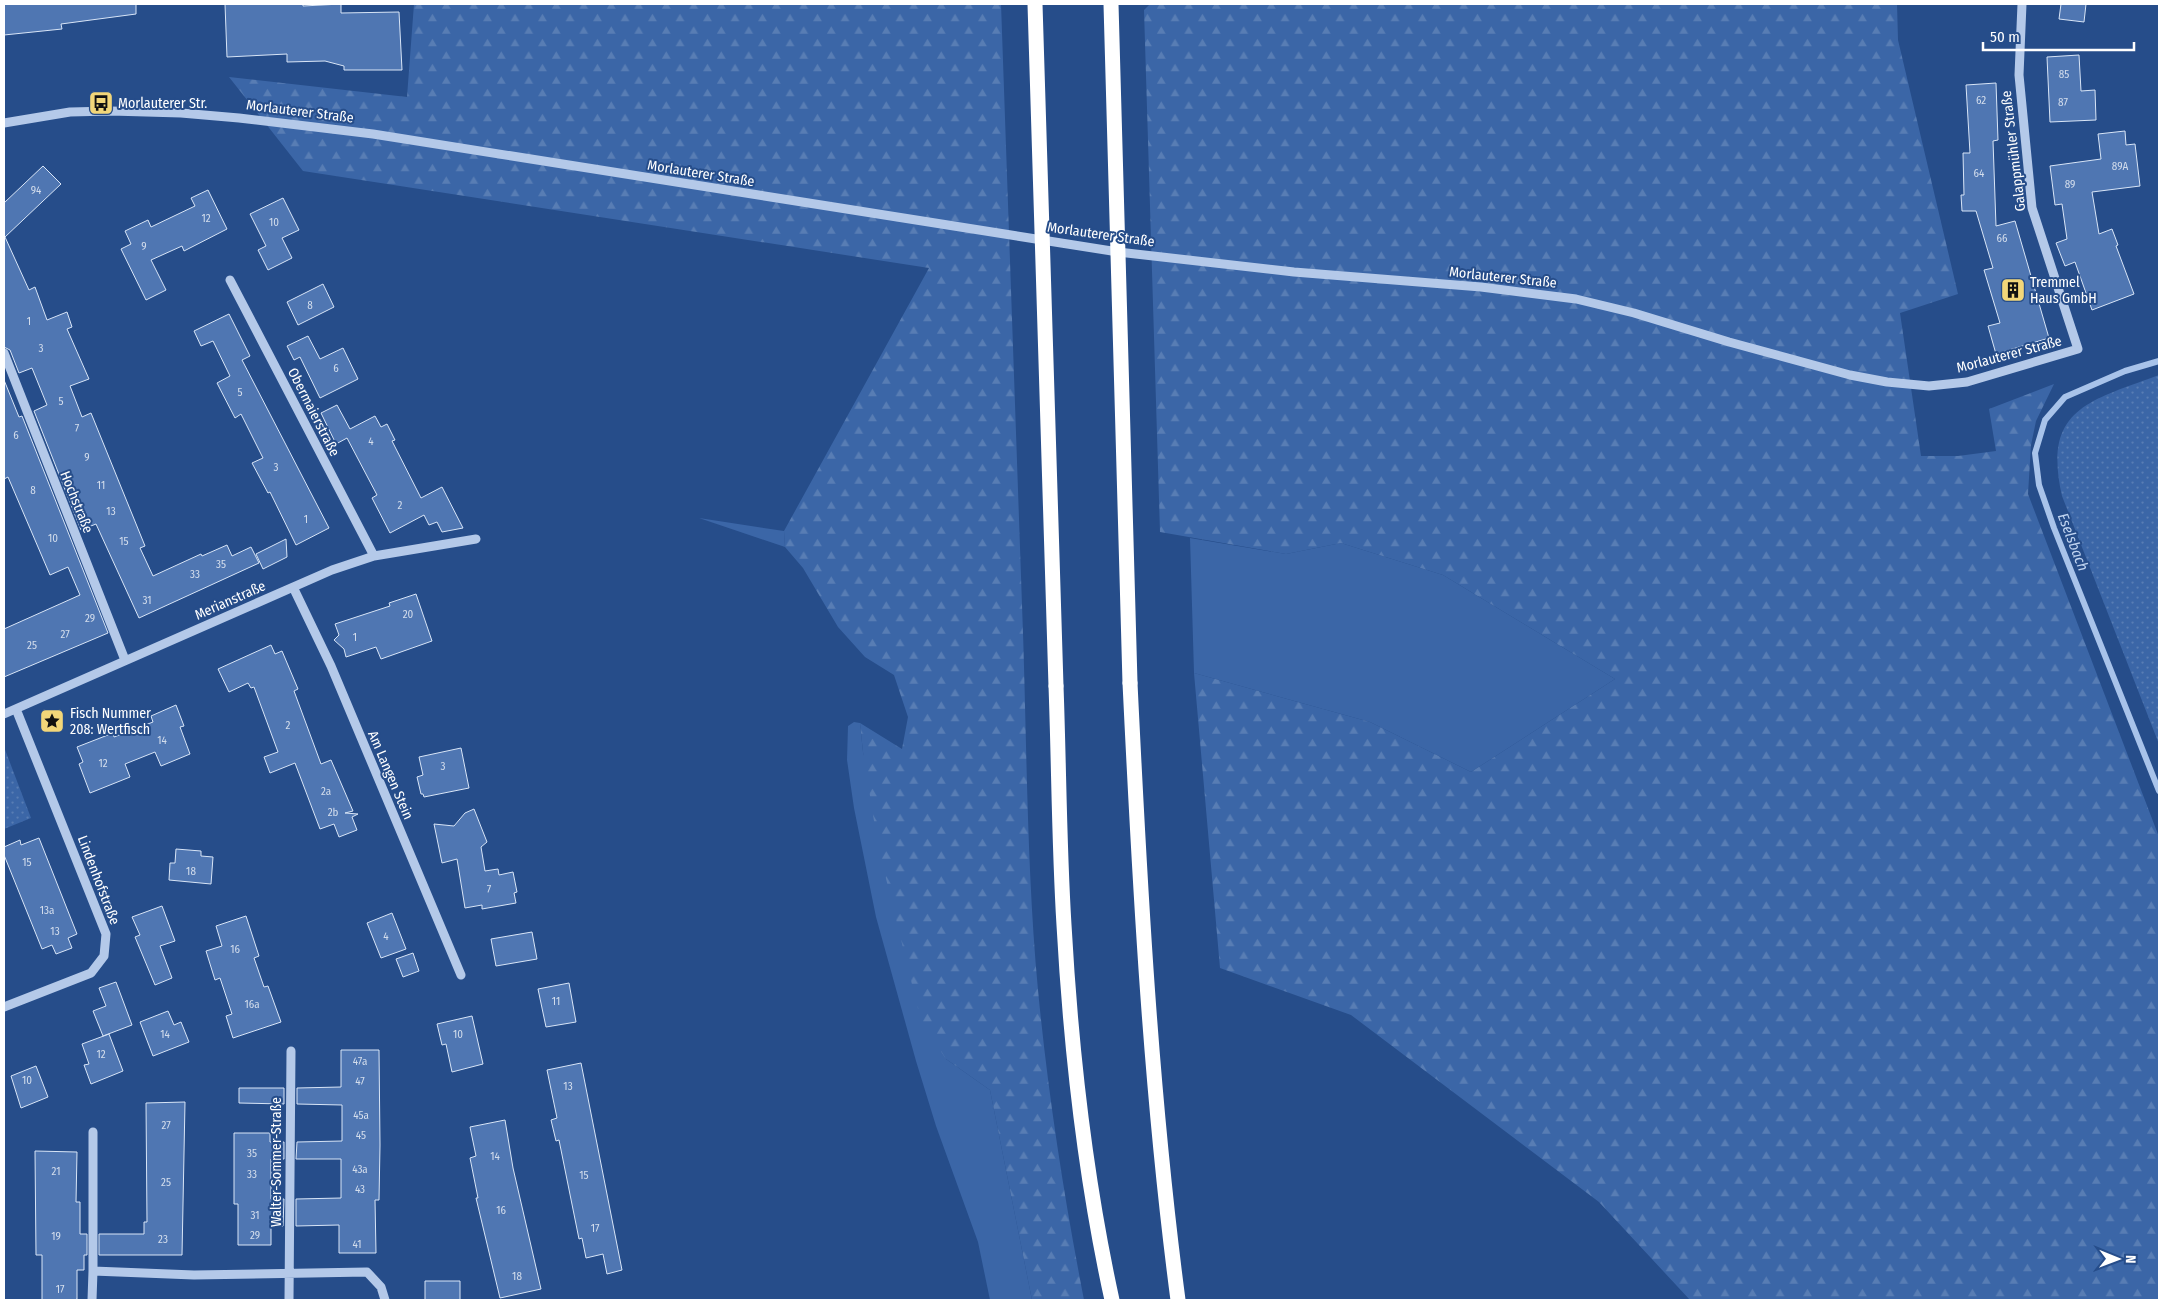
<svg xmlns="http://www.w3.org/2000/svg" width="2163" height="1304" font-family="'Fira Sans Condensed',sans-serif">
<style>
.green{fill:#3b66a7}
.forest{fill:url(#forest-firs)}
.park{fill:url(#park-dots)}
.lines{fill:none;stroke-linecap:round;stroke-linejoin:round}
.stream{stroke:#a8c3ea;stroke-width:6}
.building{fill:#4f76b2;stroke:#d8e5f7}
.minor{stroke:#b4c9e9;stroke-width:9}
.highway{stroke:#fff;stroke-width:15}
.highway-bridge{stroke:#fff;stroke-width:15}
.labels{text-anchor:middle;stroke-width:4;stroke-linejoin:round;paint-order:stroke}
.number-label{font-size:11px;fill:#d3ddec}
.poi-label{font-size:14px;fill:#fff;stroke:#264d8a;text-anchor:start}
.street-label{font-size:14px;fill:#fff;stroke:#264d8a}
.water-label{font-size:15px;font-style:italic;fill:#c0d4f1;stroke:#264d8a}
</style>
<defs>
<pattern id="forest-firs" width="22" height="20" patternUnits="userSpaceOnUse" patternTransform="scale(1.25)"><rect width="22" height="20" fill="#3b66a7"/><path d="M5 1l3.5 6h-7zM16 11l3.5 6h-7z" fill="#587db4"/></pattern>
<pattern id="park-dots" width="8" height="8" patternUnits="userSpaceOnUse" patternTransform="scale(1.25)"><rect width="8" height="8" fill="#3b66a7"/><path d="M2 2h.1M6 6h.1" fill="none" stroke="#587db4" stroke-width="1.8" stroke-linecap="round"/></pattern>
</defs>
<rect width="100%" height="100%" fill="#264d8a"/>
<path class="green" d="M699,518l85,13 1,16z
M1190,538l96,16 55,-11 102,32 172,104 -144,93 -101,-50 -176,-49z
M854,722l6,1 3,29 83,307 44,31 42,210h-42l-12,-58 -42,-116 -20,-65 -40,-144 -22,-109 -7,-48 1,-34z"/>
<path class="forest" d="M414,4h587c7,200 14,400 21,601 5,128 4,257 16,385 10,104 26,207 46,310h-52l-42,-210 -44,-31 -25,-38 -43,-175 -15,-94 -3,-29 42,26 6,-32 -14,-42 -29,-18 -27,-30 -35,-59 -18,-21 -1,-16 145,-263 -626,-97 -74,-94 178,20z
M1150,4h747l1,36 60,254 -58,19 21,143h37l38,-5 -7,-42 65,-25 -18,37 -5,24 -3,49 131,343v463h-469l-91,-98 -248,-187 -131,-47 -26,-295 176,49 101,50 144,-93 -172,-104 -102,-32 -55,11 -126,-22 -16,-522z"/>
<path class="park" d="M2159,375v369l-97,-248c-20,-88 28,-95 97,-121z
M4,747l27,71 -27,11z"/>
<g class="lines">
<path class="stream" d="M2159,361l-34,10 -60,26 -20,23 -10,33 4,32 15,43 105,263"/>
</g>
<path class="building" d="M4,4h132v10l-75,10 1,5 -58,6z
M225,4h78v2l38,-2v9l58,-1 3,58h-58v-4l-19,-5 -38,1v-8l-60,3z
M2061,4h25l-2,18 -25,-3z
M2079,55l2,36 14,-1 1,30 -46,2 -3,-65z
M1996,83l2,57 -5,1 3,85 19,-5 34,117 -53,16 -8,-28 12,-3 -16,-53 9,-2 -17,-57h-14l-1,-16h3l-1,-42h7l-4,-68z
M2125,131l1,14 9,-1 5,42 -48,6 7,42 13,-5 6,16 -2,1 18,48 -42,16 -17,-48 -10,4 -9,-23 11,-4 -5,-35 -7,1 -5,-39 51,-7 -3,-25z
M43,166l18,18 -56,53 24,53 6,-3 12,33 20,-8 5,15 -5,2 22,50 -19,7 12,31 9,-4 54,133 -5,2 13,28 48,-22 1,2 25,-11 5,11 19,-9 8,16 -120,55 -43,-94 -15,6 -47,-119 13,-6 -15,-37 -13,5 -9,-23 -6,-3v-144z
M208,190l19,39 -43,22 -2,-5 -31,14 15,30 -20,10 -25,-51 10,-5 -6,-13 23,-11 3,7 44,-21 -4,-8z
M283,198l16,32 -17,8 10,20 -24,12 -10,-20 8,-4 -16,-32z
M323,284l11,23 -36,18 -11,-23z
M229,314l21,42 -8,4 87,168 -33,17 -26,-53 -2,1 -16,-30 11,-5 -22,-44 -6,4 -18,-35 13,-7 -17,-35 -12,5 -7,-15z
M308,336l12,23 23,-11 15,31 -38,19 -20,-41 -6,3 -7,-14z
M4,380l15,37 3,-1 86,217 -104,44v-48l76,-34 -12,-28 -18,8 -42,-98 -4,2z
M337,405l13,24 25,-13 6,11 6,-3 8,16 -3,1 29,57 21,-11 21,41 -21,4 -5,-10 -8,3 -5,-10 -34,18 -18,-35 5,-3 -30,-57 -11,6 -15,-31z
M286,539l1,18 -24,12 -7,-15z
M416,594l16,47 -51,18 -5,-12 -30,10 -2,-8 -10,-9 5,-5 -4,-11 55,-18 -1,-3z
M271,645l4,9 7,-3 16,38 -4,2 27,73 10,-4 22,51 -8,2 13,1 -6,3 5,13 -18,7 -5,-13 -14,5 -25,-66 -25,10 -6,-16 14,-5 -24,-65 -3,1 -3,-5 -19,9 -11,-23z
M176,705l8,21 -4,1 10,27 -29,12 -6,-14 -30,12 5,13 -40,16 -11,-29 4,-2 -6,-15 36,-14 1,4 39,-15 -2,-6z
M461,748l8,40 -45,9 -1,-3h-2l-4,-17 6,-2 -4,-18z
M474,809l13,33 -6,5 4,24 13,-2 1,6 14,-3 4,20 -3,1 2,10 -34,6v-4l-17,3 -8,-49 -15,4 -8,-39 20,2 11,-13z
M39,838l38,96 -9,4 4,10 -16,6 -4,-9 -10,4 -38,-94v-8l16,-7 1,5z
M176,849l25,2v5l12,1 -2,27 -42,-4 1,-17h5z
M162,906l13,35 -15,5 12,32 -17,7 -20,-48 5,-2 -8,-18z
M392,913l14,36 -25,9 -14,-35z
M246,916l13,40 -5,2 10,29 4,-1 13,36 -48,16 -7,-22 6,-2 -12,-36 -5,2 -9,-29 16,-5 -6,-20z
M532,932l5,27 -41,7 -5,-27z
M413,953l6,18 -16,6 -7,-18z
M116,982l16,43 -29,11 -10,-25 13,-5 -7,-18z
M569,983l7,39 -30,5 -8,-38z
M168,1011l6,14 7,-3 8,20 -36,14 -13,-34z
M472,1016l11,48 -31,8 -6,-28 -4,1 -5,-21z
M109,1034l14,37 -32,13 -7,-19 5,-1 -7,-20z
M341,1050h38l1,95 -1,55h-4l1,53h-37v-28l-43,1v-27l45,-1v-39h-45l1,-17 45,-1v-36l-45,-1v-16l44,-1z
M581,1063l41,207 -15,4 -4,-20 -17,4 -4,-20 -3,1 -20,-99 -3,1 -5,-21 6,-2 -10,-48z
M36,1066l12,31 -27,11 -10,-32z
M239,1088h45v16l-45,-1z
M185,1102l-3,153h-83v-21h45v-12h3l-1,-119z
M505,1120l8,48 28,121 -41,9 -24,-100h2l-8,-40 6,-2 -6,-29z
M234,1133h36v9h14v17h-13v40h13l-1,27h-12v19h-33v-41h-4z
M35,1151l42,1 -1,50h4v32h7v21h-3v15h-7v29l-3,1h-32v-45h-6z
M425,1281h35v19h-35z"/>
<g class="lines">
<path class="minor" d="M4,123l66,-11 41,-1 70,2 58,5 134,16 745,118 176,20 187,15 95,12 58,14 95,29 121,33 37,7 42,4 38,-4 111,-33 -46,-141 -13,-133 3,-71
M230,280l144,276
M4,353l121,307
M293,587l38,79 130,309
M4,714l328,-144 42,-14 102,-17
M4,1007l87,-34 13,-17 2,-22 -90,-225
M93,1271v-139
M92,1300l1,-29 101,4 173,-3 14,15 4,13
M289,1300l2,-249"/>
<path class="highway" d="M1130,683c10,207 21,412 48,617
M1056,686c3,80 3,159 8,239 7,126 21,252 48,375"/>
<path class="highway-bridge" d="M1035,4l21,682
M1111,4l19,679"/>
</g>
<defs>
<symbol id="bus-square" viewBox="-11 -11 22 22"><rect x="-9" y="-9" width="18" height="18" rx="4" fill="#f2d679" stroke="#264d8a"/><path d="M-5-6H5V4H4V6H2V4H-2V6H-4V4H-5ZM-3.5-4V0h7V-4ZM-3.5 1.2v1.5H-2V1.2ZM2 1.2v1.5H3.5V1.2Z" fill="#111"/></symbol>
<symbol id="building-square" viewBox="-11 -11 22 22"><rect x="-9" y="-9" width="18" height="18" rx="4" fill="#f2d679" stroke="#264d8a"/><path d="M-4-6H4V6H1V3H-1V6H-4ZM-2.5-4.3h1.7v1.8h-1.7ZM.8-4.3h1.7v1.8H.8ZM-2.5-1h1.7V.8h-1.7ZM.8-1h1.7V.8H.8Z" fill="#111"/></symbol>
<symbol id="sight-square" viewBox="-11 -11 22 22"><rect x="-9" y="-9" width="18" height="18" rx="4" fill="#f2d679" stroke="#264d8a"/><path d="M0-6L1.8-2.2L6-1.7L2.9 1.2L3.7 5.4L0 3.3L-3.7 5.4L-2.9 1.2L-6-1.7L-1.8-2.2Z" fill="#111"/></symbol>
</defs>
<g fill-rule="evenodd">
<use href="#bus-square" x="87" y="89" width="28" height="28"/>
<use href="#building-square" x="1999" y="276" width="28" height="28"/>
<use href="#sight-square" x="38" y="707" width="28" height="28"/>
</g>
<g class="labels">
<g class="number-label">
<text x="2064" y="78">85</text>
<text x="1981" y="104">62</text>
<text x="2063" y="106">87</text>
<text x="2120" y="170">89A</text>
<text x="1979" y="177">64</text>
<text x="2070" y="188">89</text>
<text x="36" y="194">94</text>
<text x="206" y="222">12</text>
<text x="274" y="226">10</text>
<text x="2002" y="242">66</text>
<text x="144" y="250">9</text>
<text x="310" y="309">8</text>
<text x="29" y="325">1</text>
<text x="41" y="352">3</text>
<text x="336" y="372">6</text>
<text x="240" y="396">5</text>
<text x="61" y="405">5</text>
<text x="77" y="432">7</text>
<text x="16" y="439">6</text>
<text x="371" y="445">4</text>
<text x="87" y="461">9</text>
<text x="276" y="471">3</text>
<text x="101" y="489">11</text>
<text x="33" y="494">8</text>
<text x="400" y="509">2</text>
<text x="111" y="515">13</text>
<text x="306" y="523">1</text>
<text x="53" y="542">10</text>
<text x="124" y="545">15</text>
<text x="221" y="568">35</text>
<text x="195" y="578">33</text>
<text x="147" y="604">31</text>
<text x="408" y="618">20</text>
<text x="90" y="622">29</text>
<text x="65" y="638">27</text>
<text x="355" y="641">1</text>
<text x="32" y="649">25</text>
<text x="288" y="729">2</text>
<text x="162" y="744">14</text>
<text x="103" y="767">12</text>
<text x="443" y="770">3</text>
<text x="326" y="795">2a</text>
<text x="333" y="816">2b</text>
<text x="27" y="866">15</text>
<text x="191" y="875">18</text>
<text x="489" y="893">7</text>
<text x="47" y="914">13a</text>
<text x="55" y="935">13</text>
<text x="386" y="940">4</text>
<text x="235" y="953">16</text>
<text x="556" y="1005">11</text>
<text x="252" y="1008">16a</text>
<text x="165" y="1038">14</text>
<text x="458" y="1038">10</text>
<text x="101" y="1058">12</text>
<text x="360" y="1065">47a</text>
<text x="27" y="1084">10</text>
<text x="360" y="1085">47</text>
<text x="568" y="1090">13</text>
<text x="361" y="1119">45a</text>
<text x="166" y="1129">27</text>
<text x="361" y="1139">45</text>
<text x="252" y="1157">35</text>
<text x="495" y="1160">14</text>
<text x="360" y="1173">43a</text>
<text x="56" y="1175">21</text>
<text x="252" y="1178">33</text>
<text x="584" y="1179">15</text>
<text x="166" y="1186">25</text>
<text x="360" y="1193">43</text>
<text x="501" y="1214">16</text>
<text x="255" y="1219">31</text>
<text x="595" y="1232">17</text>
<text x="255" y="1239">29</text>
<text x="56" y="1240">19</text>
<text x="163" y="1243">23</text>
<text x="357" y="1248">41</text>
<text x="517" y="1280">18</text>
<text x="60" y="1293">17</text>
</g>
<g class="poi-label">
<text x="118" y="108">Morlauterer Str.</text>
<text x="2030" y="287">Tremmel<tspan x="2030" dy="16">Haus GmbH</tspan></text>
<text x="70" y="718">Fisch Nummer<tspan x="70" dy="16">208: Wertfisch</tspan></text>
</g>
<g class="street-label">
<text transform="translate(300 111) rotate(7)" y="5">Morlauterer Straße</text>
<text transform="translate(2013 151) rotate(-97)" y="5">Galappmühler Straße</text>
<text transform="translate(701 173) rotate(9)" y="5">Morlauterer Straße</text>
<text transform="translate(1101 234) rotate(8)" y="5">Morlauterer Straße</text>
<text transform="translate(1503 277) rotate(6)" y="5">Morlauterer Straße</text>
<text transform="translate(2009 354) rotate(-15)" y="5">Morlauterer Straße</text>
<text transform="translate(314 412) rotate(63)" y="5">Obermaierstraße</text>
<text transform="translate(77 502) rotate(68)" y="5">Hochstraße</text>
<text transform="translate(230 600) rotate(-24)" y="5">Merianstraße</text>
<text transform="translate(391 775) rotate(67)" y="5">Am Langen Stein</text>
<text transform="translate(99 880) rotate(69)" y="5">Lindenhofstraße</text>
<text transform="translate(276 1162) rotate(-90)" y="5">Walter-Sommer-Straße</text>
</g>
<g class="water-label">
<text transform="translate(2073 542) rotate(69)" y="5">Eselsbach</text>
</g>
</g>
<rect width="2163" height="1304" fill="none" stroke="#ffffff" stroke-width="10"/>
<g transform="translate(2118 1259) rotate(91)" stroke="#264d8a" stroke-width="4" paint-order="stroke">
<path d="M0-4L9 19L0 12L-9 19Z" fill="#ffffff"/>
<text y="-8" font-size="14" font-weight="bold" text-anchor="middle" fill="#ffffff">N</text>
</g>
<path d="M1983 42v8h151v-8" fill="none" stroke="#ffffff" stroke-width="2.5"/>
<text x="1990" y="42" font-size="15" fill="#ffffff" stroke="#264d8a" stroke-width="4" paint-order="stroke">50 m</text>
</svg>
